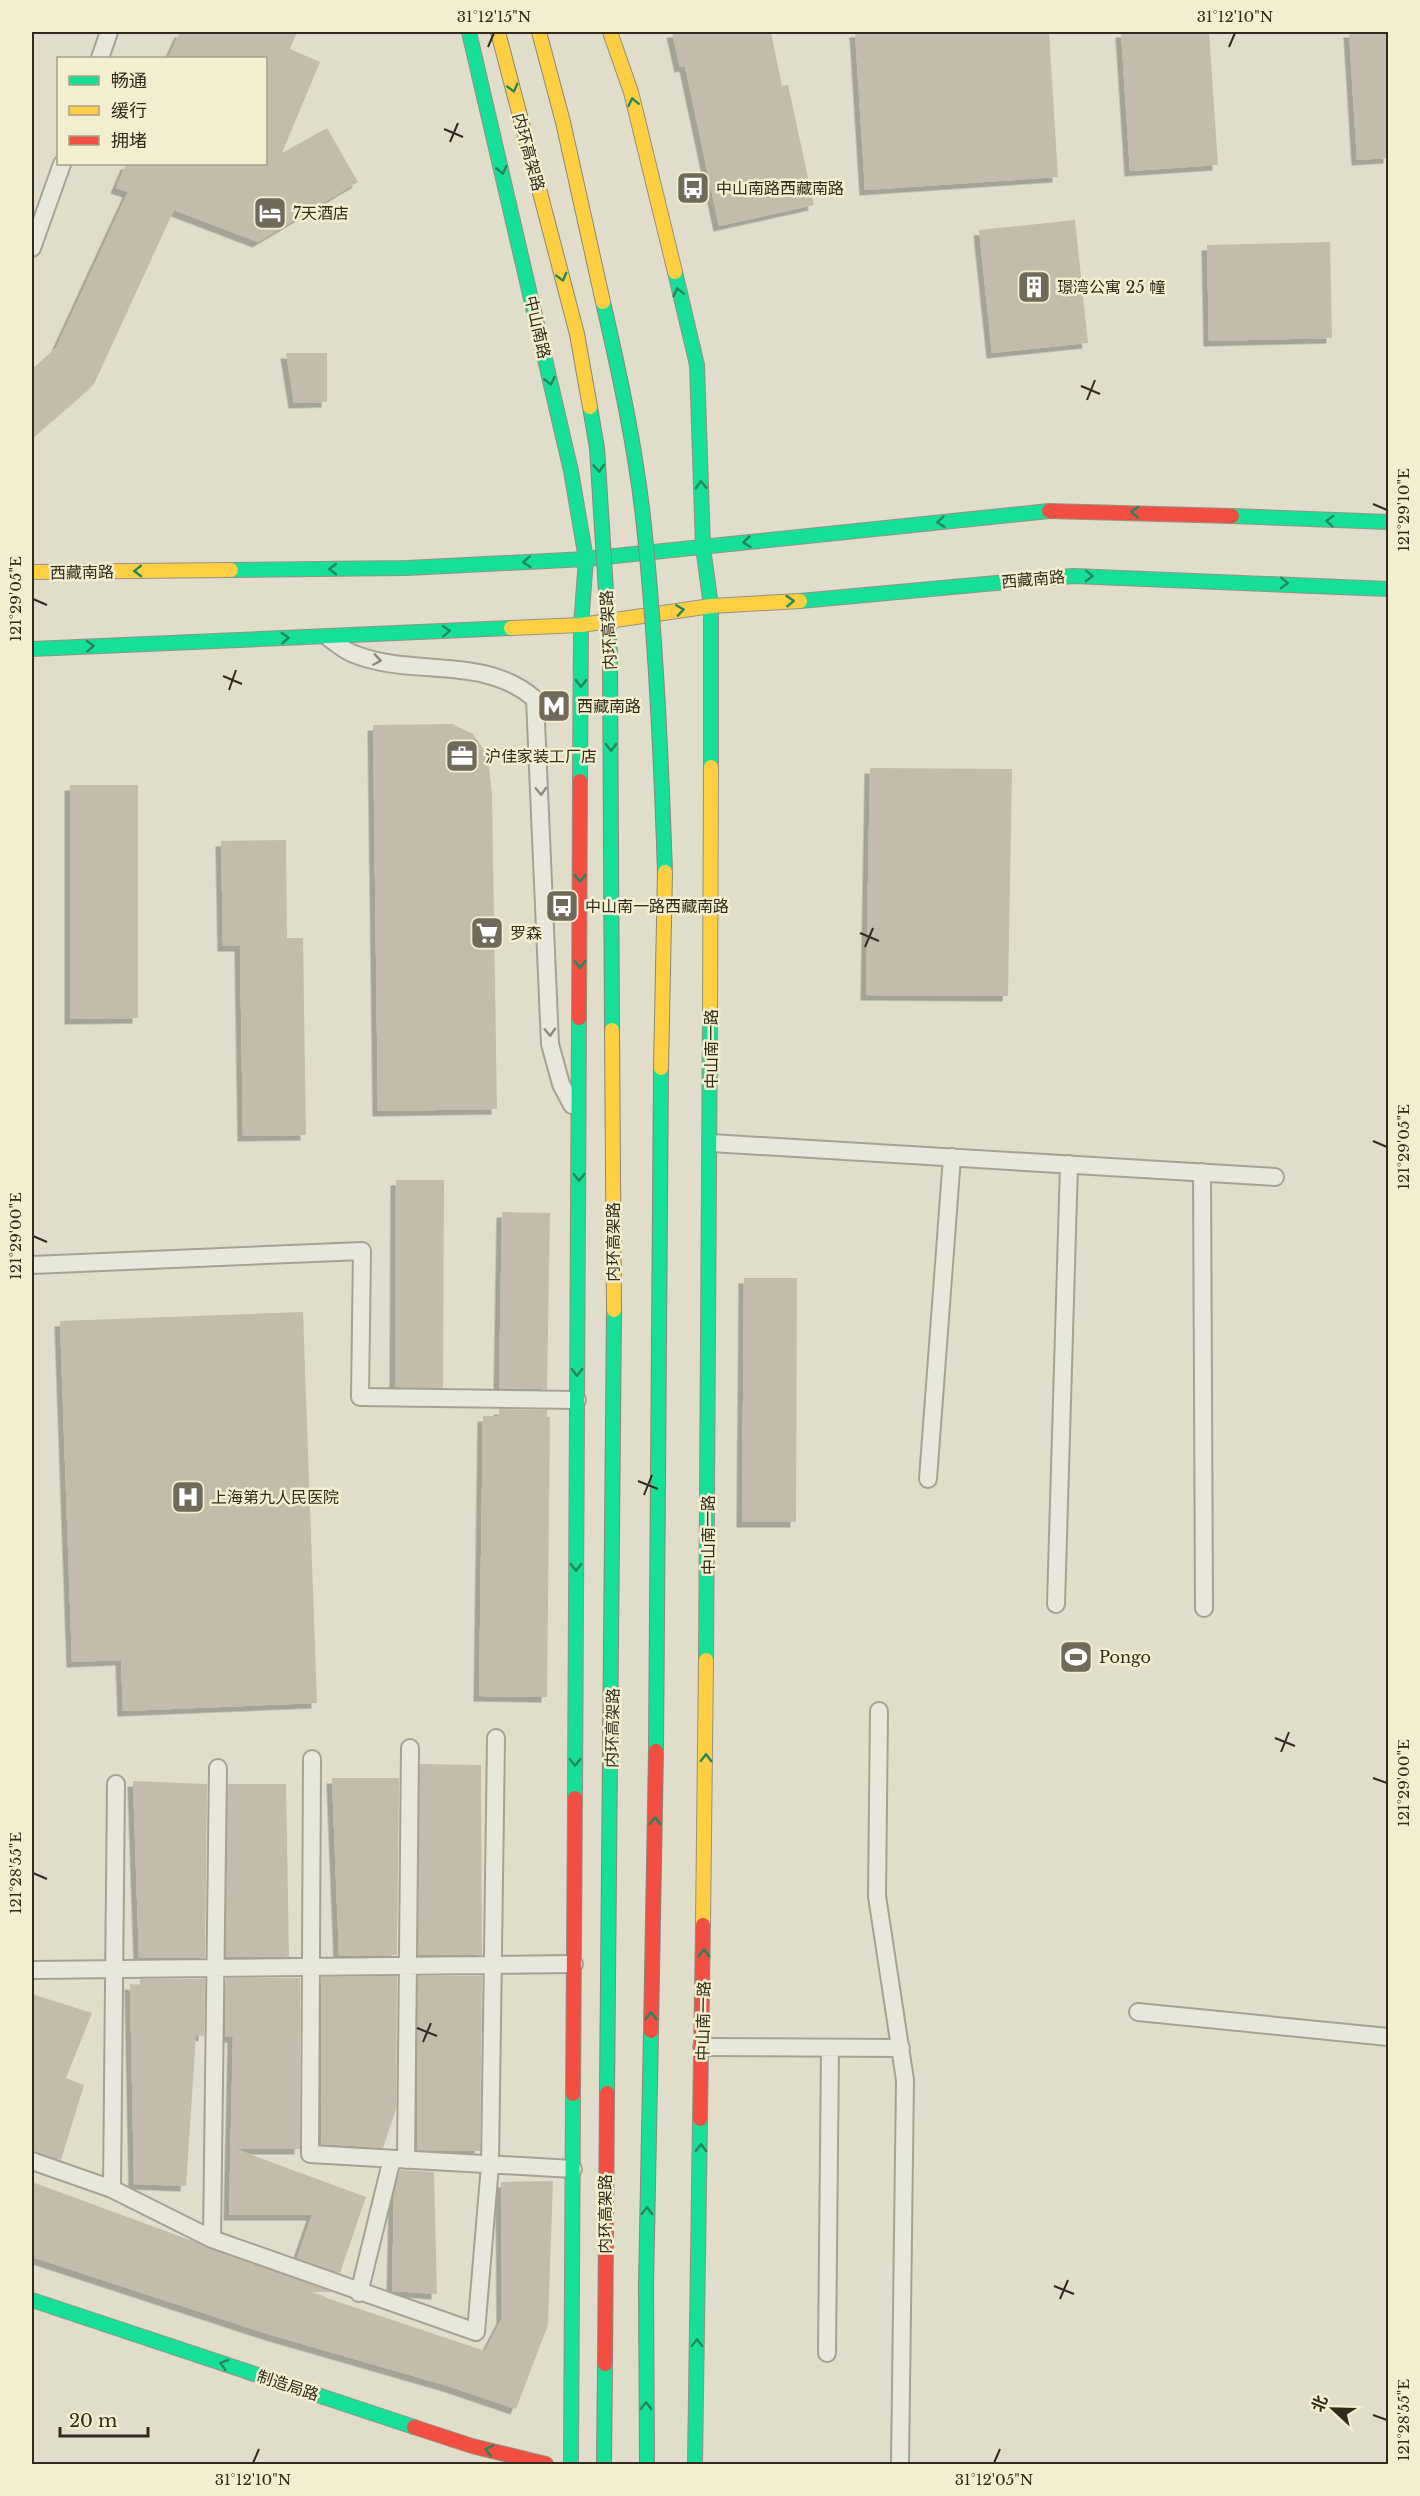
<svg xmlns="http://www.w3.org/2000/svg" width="1420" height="2496" font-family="'Libre Baskerville','Noto Sans SC',serif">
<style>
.building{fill:#c3bcab;filter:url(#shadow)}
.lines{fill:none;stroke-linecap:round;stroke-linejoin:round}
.lane-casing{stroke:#a5a293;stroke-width:20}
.fast-casing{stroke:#959183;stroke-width:16}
.slow-casing{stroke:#959183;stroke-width:16}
.jam-casing{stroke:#959183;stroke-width:16}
.lane{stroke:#e8e7db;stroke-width:16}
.fast{stroke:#16e098;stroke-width:14}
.slow{stroke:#ffcf43;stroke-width:14}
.jam{stroke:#f24e42;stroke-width:14}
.fast-bridge-casing{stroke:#8a877a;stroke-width:16;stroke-linecap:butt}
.slow-bridge-casing{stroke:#8a877a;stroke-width:16;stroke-linecap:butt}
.jam-bridge-casing{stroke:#8a877a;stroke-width:16;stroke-linecap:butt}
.fast-bridge{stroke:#16e098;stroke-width:14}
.slow-bridge{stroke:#ffcf43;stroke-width:14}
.jam-bridge{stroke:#f24e42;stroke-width:14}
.oneway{stroke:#24865a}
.oneway2{stroke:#8d897c}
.ticks{fill:none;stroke:#322b1d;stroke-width:2}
.labels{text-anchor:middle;stroke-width:5;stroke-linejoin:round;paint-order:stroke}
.street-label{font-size:16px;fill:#322b1d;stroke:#f2eecf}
.poi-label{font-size:16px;fill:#322b1d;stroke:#f2eecf;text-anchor:start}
.neatline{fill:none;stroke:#322b1d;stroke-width:2}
.ticks-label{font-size:15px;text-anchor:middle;fill:#322b1d}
</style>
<defs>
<filter id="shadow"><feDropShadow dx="-5.5" dy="5.5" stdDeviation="0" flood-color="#0004"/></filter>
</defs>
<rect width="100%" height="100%" fill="#e0deca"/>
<path class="building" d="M180,32h117l-7,17 30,13 -38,91 45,-25 31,54 -100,60 -84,-32 -80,174 -62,54v-69l24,-21 72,-156 -12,-4 10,-24h140v-106h-98z
M672,32h99l11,54 6,-1 26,120 -95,21 -34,-160 -5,1z
M855,32h194l9,145 -193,13z
M1121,32h88l9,133 -88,6z
M1349,32h40v126l-32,2z
M1075,220l13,123 -96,10 -13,-123z
M1330,242l2,96 -123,3 -2,-96z
M286,353h41v49l-33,1z
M452,724l21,10 15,22 4,40 5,313 -119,2 -5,-386z
M870,768l142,1 -4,227 -142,-1z
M70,785h68v233l-68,1z
M286,840l1,98h16l3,197 -63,1 -3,-190h-17l-2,-105z
M396,1180h48l-1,208 -48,-1z
M502,1212l48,1 -3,176 -48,-1z
M744,1278h53l-1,244h-54z
M303,1312l14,391 -194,8 -2,-51 -49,2 -12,-341z
M499,1409l48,1v7h3l-3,280 -68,-1 4,-280h16z
M420,1764l61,1 1,190h-64z
M332,1778h67l-2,177 -58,1z
M133,1781l74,3 -2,174h-66z
M228,1784h58l3,173h-63z
M397,1976l-1,133 -13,39 -62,-4v-167z
M418,1976h64l-2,175 -63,-1z
M226,1978h74v171h-64l130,48 -26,76 -43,-15 15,-43h-83l4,-178h-8z
M140,1979h65l-1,57 -8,-1 -10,151 -52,-2 -4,-200 10,1z
M32,1994l60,19 -26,65 18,7 -23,75 -29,-9z
M400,2170l34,2 3,122 -45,-3 2,-98z
M553,2181l-5,144 -32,84 -68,-23 -177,-51 -239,-78v-75l300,110h-23l176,59 17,-33 -1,-136z"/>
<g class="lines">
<defs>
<path id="lane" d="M100,58l9,-26
M32,248l30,-84
M330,639c8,5 15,12 24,15 59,24 129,0 181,45l15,345 11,40 11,21
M711,1143l564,34
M1202,1172l2,436
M32,1265l330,-14 -2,146 217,3
M928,1479l24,-322
M1056,1604l13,-440
M879,1711l-2,185 28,184 -5,384
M312,1759l-2,395 263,15
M32,1970l542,-6
M1138,2012l250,25
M702,2047l199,1
M406,2160l4,-412
M32,2161l80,28 100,50 264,93 14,-167 6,-427
M112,2189l4,-405
M212,2239l6,-471
M359,2293l33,-134
M827,2353l3,-305"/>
<path id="fast" d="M469,32l102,439 15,88 -5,66 -1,156
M675,272l22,93 6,182 8,59v161
M1232,516l156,6
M231,570l176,-2 179,-9 463,-48
M800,601l273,-25 315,13
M32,649l479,-21
M706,1660l4,-649
M575,1798l4,-780
M32,2300l382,127
M571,2464l2,-370
M695,2464l5,-345"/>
<path id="slow" d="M610,32l21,60 44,180
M32,572l199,-2
M511,628l70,-3 130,-19 89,-5
M710,1011l1,-244
M703,1925l3,-265"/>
<path id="jam" d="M1049,511l183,5
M579,1018l1,-237
M573,2094l2,-296
M700,2119l3,-194
M414,2427l58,19 74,18"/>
</defs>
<use href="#lane" class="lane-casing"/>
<use href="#fast" class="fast-casing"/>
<use href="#slow" class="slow-casing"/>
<use href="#jam" class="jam-casing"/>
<use href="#lane" class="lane"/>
<use href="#fast" class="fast"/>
<use href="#slow" class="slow"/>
<use href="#jam" class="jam"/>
<defs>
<path id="fast-bridge" d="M603,302c17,74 33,148 41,224 12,115 17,231 21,346
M590,407l7,41 13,207 2,375
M656,1751l5,-683
M607,2093l7,-783
M604,2464l1,-100
M647,2464l-1,-178 5,-255"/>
<path id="slow-bridge" d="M498,32l79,302 13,73
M539,32l24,90 40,180
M612,1030l2,280
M661,1068l4,-196"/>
<path id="jam-bridge" d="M651,2031l5,-280
M605,2364l2,-271"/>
</defs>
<use href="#fast-bridge" class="fast-bridge-casing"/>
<use href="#slow-bridge" class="slow-bridge-casing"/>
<use href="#jam-bridge" class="jam-bridge-casing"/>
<use href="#fast-bridge" class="fast-bridge"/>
<use href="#slow-bridge" class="slow-bridge"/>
<use href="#jam-bridge" class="jam-bridge"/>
</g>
<defs><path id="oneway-chevron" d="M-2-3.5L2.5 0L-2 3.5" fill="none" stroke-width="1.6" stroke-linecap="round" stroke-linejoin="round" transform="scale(1.5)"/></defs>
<g class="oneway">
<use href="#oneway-chevron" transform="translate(513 88) rotate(75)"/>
<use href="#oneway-chevron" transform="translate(633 102) rotate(-102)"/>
<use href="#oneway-chevron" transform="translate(502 170) rotate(77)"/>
<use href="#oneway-chevron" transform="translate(562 277) rotate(75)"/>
<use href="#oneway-chevron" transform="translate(678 292) rotate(-104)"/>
<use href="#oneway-chevron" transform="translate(550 381) rotate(77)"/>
<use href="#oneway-chevron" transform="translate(599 468) rotate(86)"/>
<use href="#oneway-chevron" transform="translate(701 485) rotate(-92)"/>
<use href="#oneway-chevron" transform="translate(1135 512) rotate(-177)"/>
<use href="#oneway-chevron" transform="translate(1330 521) rotate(-177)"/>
<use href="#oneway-chevron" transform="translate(941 522) rotate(174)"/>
<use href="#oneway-chevron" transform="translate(747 542) rotate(174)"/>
<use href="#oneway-chevron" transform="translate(527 562) rotate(177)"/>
<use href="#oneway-chevron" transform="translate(333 569) rotate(179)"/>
<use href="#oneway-chevron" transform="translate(138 571) rotate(179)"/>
<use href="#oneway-chevron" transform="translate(1089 576) rotate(2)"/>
<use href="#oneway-chevron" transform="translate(1284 583) rotate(2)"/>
<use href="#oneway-chevron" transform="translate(790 601) rotate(-4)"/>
<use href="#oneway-chevron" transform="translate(680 610) rotate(-8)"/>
<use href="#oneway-chevron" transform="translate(446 631) rotate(-3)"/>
<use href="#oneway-chevron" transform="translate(285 638) rotate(-3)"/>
<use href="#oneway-chevron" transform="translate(90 646) rotate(-3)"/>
<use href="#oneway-chevron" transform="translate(581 683) rotate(90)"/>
<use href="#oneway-chevron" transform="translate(611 747) rotate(90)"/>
<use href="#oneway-chevron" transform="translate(580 878) rotate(90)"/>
<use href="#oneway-chevron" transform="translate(580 964) rotate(90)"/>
<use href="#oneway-chevron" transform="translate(579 1177) rotate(90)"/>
<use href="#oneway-chevron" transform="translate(577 1372) rotate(90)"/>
<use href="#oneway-chevron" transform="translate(576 1567) rotate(90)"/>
<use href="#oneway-chevron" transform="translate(706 1758) rotate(-90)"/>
<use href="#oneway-chevron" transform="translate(575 1762) rotate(90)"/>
<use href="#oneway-chevron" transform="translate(655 1821) rotate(-89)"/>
<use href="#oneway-chevron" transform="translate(704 1953) rotate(-89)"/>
<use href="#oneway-chevron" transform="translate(651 2016) rotate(-89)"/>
<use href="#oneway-chevron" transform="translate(701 2148) rotate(-89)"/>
<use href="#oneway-chevron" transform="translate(647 2211) rotate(-89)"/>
<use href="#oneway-chevron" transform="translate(697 2343) rotate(-89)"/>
<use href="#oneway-chevron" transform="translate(224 2364) rotate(-162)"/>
<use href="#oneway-chevron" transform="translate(646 2406) rotate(-90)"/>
<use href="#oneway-chevron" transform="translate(489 2450) rotate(-166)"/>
</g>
<g class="oneway2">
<use href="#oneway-chevron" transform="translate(377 660) rotate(9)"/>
<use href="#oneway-chevron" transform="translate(541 791) rotate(88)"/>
<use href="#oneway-chevron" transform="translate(550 1032) rotate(88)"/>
</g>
<path class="ticks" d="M488,47l6,-14M1229,47l6,-14M444,129l19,8M450,142l8,-19M1081,386l19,8M1087,400l8,-20M1373,504l14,6M33,599l14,6M223,676l19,8M229,690l7,-20M860,933l19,8M865,947l8,-19M1373,1141l14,6M33,1236l14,6M638,1481l20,8M644,1495l8,-20M1275,1738l20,8M1281,1752l8,-20M1373,1778l14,5M33,1873l14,6M417,2028l20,8M423,2042l8,-19M1054,2286l20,8M1060,2299l8,-19M1373,2415l14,5M253,2463l6,-14M994,2463l6,-14"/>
<defs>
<symbol id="bus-square" viewBox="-11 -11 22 22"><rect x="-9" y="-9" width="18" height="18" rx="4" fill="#6f6a5a" stroke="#f2eecf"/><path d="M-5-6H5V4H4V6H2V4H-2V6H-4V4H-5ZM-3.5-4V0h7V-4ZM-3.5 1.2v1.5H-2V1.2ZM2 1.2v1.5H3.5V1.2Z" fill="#fff"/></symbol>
<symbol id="hotel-square" viewBox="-11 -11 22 22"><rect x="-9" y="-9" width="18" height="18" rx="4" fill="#6f6a5a" stroke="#f2eecf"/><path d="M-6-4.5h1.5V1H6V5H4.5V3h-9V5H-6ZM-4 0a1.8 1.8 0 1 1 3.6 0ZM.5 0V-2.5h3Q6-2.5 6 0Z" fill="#fff"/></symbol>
<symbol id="building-square" viewBox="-11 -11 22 22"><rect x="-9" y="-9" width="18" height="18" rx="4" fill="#6f6a5a" stroke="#f2eecf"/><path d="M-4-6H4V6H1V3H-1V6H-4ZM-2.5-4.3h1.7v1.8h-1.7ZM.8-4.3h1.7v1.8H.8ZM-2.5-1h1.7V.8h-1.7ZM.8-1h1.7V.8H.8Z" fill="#fff"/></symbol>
<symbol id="metro-square" viewBox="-11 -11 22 22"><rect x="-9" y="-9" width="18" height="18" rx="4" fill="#6f6a5a" stroke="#f2eecf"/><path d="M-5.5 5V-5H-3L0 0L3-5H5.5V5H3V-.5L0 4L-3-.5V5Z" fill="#fff"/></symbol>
<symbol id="office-square" viewBox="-11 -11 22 22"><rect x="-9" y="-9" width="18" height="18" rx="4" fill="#6f6a5a" stroke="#f2eecf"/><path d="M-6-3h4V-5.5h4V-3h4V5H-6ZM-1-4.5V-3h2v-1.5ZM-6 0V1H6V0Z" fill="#fff"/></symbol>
<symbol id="supermarket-square" viewBox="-11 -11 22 22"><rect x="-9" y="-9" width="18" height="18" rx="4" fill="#6f6a5a" stroke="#f2eecf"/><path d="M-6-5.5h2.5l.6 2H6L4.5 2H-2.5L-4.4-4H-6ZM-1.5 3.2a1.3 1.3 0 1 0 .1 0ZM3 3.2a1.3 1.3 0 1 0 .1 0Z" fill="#fff"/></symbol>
<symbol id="hospital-square" viewBox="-11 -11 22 22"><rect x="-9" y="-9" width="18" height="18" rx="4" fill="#6f6a5a" stroke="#f2eecf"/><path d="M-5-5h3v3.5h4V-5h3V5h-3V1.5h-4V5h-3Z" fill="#fff"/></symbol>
<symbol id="stadium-square" viewBox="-11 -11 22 22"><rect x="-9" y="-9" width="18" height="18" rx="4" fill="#6f6a5a" stroke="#f2eecf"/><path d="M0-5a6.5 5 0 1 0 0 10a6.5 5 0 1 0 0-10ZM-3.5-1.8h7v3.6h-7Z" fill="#fff"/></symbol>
</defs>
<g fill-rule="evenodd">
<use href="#bus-square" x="674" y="169" width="38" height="38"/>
<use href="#hotel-square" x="251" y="194" width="38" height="38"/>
<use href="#building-square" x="1015" y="268" width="38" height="38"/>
<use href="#metro-square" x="535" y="687" width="38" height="38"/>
<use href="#office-square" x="443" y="737" width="38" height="38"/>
<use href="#bus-square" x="543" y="887" width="38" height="38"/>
<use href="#supermarket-square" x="468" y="914" width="38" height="38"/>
<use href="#hospital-square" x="169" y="1478" width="38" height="38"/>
<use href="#stadium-square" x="1057" y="1638" width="38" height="38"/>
</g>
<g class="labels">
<g class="street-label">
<text transform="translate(529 152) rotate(75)" y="6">内环高架路</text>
<text transform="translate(538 327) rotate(77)" y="6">中山南路</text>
<text transform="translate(82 572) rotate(-1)" y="6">西藏南路</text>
<text transform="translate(1033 579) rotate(-5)" y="6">西藏南路</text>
<text transform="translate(608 630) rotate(-93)" y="6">内环高架路</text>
<text transform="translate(711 1049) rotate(-90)" y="6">中山南一路</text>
<text transform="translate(613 1242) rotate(-90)" y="6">内环高架路</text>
<text transform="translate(708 1535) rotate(-90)" y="6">中山南一路</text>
<text transform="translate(612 1728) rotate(-89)" y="6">内环高架路</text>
<text transform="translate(703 2021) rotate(-89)" y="6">中山南一路</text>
<text transform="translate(605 2214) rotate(-90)" y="6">内环高架路</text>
<text transform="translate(288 2385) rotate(18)" y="6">制造局路</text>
</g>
<g class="poi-label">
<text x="716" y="194">中山南路西藏南路</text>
<text x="293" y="219">7天酒店</text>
<text x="1057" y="293">璟湾公寓 25 幢</text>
<text x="577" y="712">西藏南路</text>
<text x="485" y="762">沪佳家装工厂店</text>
<text x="585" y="912">中山南一路西藏南路</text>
<text x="510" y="939">罗森</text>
<text x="211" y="1503">上海第九人民医院</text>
<text x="1099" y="1663">Pongo</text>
</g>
</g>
<rect width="1420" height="2496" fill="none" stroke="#f2eecf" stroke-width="66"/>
<rect x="57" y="57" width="210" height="108" fill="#f2eecf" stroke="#a5a088" stroke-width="1.5"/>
<rect x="69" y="76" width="30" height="9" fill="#16e098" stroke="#a5a088" stroke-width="1.5"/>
<text x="111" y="87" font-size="18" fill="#322b1d">畅通</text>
<rect x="69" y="106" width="30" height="9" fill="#ffcf43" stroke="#a5a088" stroke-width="1.5"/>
<text x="111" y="117" font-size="18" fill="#322b1d">缓行</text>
<rect x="69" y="136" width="30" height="9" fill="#f24e42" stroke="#a5a088" stroke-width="1.5"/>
<text x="111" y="147" font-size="18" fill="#322b1d">拥堵</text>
<g transform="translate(1333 2409) rotate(292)" stroke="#f2eecf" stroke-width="4.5" paint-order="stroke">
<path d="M0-4.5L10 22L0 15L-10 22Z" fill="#322b1d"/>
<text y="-9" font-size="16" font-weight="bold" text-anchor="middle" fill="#322b1d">北</text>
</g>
<path d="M60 2427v9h88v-9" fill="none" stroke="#322b1d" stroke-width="3"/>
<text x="69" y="2427" font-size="18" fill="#322b1d" stroke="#f2eecf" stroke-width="4.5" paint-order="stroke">20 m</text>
<rect x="33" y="33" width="1354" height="2430" class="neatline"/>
<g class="ticks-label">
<text x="494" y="22">31°12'15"N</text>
<text x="1235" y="22">31°12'10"N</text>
<text transform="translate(1404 510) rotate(-90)" y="5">121°29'10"E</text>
<text transform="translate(16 599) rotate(-90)" y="5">121°29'05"E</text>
<text transform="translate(1404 1147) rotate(-90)" y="5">121°29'05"E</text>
<text transform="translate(16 1236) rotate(-90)" y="5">121°29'00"E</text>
<text transform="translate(1404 1783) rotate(-90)" y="5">121°29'00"E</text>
<text transform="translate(16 1873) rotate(-90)" y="5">121°28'55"E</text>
<text transform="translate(1404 2420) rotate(-90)" y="5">121°28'55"E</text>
<text x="253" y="2485">31°12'10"N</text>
<text x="994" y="2485">31°12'05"N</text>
</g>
</svg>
